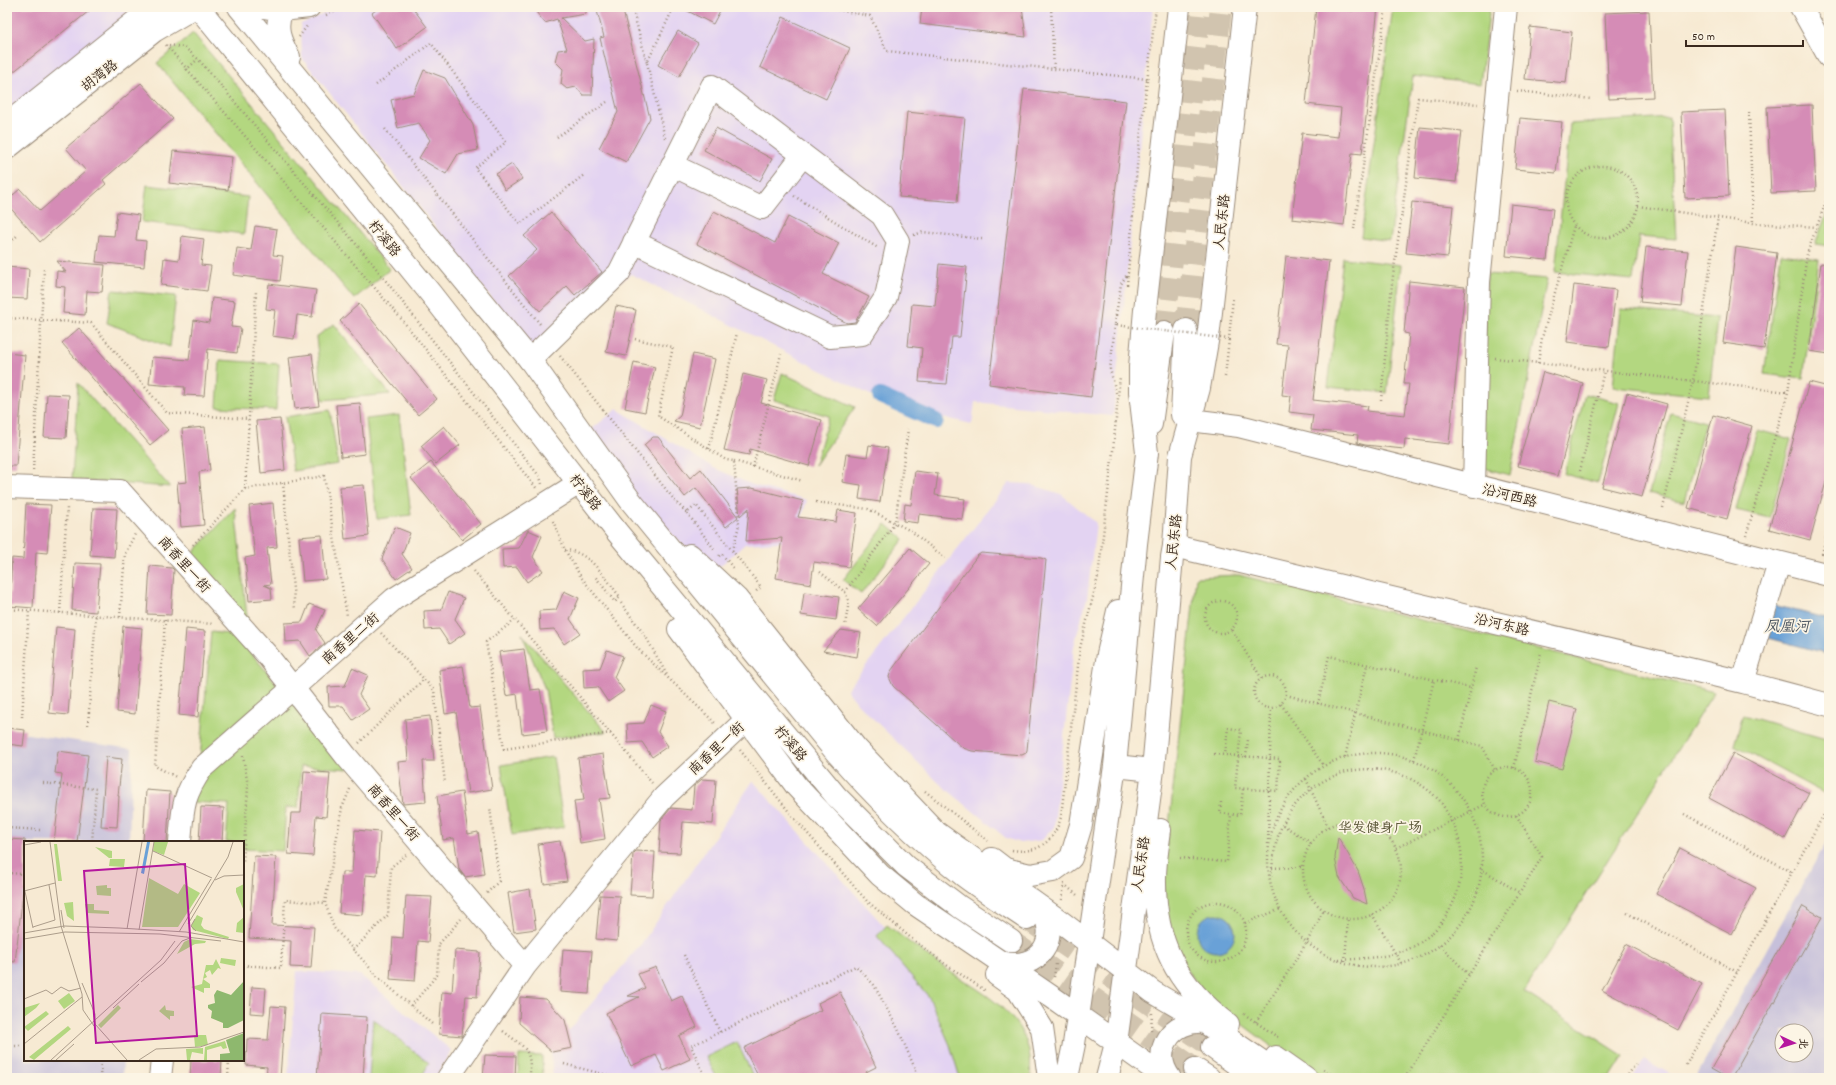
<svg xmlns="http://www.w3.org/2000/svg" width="1836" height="1085" font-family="Dekko,'LXGW WenKai TC',sans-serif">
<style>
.built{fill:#e3d3f2}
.industrial{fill:#c6c0da;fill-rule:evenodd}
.green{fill:#b3d780;stroke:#77804f}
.water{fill:#69a1d7;stroke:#52667a}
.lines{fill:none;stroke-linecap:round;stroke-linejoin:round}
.canal{stroke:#69a1d7;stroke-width:16}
.building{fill:#d58cb6}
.major-tunnel{stroke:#d1c4af;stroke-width:22;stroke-dasharray:22 11;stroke-linecap:butt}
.minor-casing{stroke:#998a78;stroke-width:24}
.major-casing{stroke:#998a78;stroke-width:24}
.path{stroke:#998a78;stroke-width:2.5;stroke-dasharray:1 3;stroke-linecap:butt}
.minor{stroke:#fff;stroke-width:22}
.major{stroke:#fff;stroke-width:22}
.path-bridge{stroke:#998a78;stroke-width:2.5;stroke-dasharray:1 3;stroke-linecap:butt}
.labels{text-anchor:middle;stroke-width:3.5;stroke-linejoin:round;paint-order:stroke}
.street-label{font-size:14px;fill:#3b2a1e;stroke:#fcf5e5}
.park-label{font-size:14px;fill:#595536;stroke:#fcf5e5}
.water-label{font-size:15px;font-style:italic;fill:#4b545f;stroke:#fcf5e5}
.inset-road{fill:none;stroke:#ac9d8b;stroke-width:1}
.view{fill:#b5179e;fill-opacity:0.15;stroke:#b5179e;stroke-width:2}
.inset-edge{fill:none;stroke:#3b2a1e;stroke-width:2}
</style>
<rect width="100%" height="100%" fill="#fcf5e5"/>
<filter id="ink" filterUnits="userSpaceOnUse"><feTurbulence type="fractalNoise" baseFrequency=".025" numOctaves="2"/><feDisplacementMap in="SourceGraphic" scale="8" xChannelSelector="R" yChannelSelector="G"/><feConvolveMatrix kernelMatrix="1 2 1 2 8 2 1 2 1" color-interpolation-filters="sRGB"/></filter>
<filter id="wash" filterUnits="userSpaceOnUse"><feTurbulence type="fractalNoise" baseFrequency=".012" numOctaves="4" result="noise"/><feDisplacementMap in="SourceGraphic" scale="16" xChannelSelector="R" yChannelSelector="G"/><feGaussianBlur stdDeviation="0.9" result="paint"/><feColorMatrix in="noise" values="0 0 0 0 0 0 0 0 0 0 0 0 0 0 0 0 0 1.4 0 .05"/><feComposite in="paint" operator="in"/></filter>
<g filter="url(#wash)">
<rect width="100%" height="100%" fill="#f7ead3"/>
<path class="built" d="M7,7h120l9,12 -129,104z
M339,7h814l-40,409 -138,-14 -3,22 -80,-18 -261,-132 -100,74 -229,-290 -1,-34z
M617,409l97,59 39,17 54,15 -12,41 -50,3 -32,28 -81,-75 -45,-64z
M1009,483l20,1 32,10 35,29 -9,75 -13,48 -20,181 -12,13 -22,3 -14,-5 -67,-55 -81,-79 -11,-14z
M753,781l131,145 122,92 19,60h-472l-2,-26 91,-109z
M297,971l63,4 91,75 -15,28h-148z
M1644,1059l33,19h-45z"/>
<path class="industrial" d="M7,731l125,18 -3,93h-104v218h98l-1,18h-115z
M1829,837v239l-1,2h-133zM1782,1031h24v24h-24z"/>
<path class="green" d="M1393,7h97l-10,77 -67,-8 -23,165 -29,-4z
M193,33l197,236 -36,30 -197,-236z
M1669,117l7,122 -37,-3 -6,44 -78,-8 15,-148z
M147,185l101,12 -4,37 -102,-12z
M1829,208v38l-14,-2z
M1781,254l38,5 -16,120 -39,-5z
M1343,258l58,7 -14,128 -59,-6z
M1487,274l60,5 -37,196 -30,-8z
M112,290l64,6 -6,51 -63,-24z
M1621,309l96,9 -8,78 -96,-9z
M334,324l56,70 -67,6 -7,-63z
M220,360l59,4 -3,46 -59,-3z
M782,373l73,34 -40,58 14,-49 -55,-16z
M78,383l92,104 -98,-7z
M1585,394l34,9 -21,80 -34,-9z
M330,410l8,54 -45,7 -8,-54z
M1671,413l34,9 -21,80 -35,-9z
M399,415l12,100 -34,4 -11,-100z
M1757,430l34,9 -21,79 -34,-8z
M235,508l13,117 -60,-67z
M886,524l18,15 -43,55 -18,-14z
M1239,575l475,117 -190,300 100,64 -14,22h-296l-103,-77 -35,-45 -9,-31 -4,-44 33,-304z
M211,632l25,3 46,55 -82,69z
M522,634l84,98 -53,6 -8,-49z
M292,699l57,70 -48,-3 -3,42 -12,-1 -3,44 -40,-2v-7h-17l3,-38 -41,-2 20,-32z
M1743,715l86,25v56l-95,-51z
M553,757l11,70 -52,8 -11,-70z
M887,925c19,15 39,30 59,44 33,22 78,43 84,88 1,7 0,14 1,21h-71l-10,-33 -21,-48 -52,-61z
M373,1019l56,44 -8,15h-52z
M737,1042l17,36h-37l-11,-21z
M519,1055l23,1 1,22h-25z"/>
<path class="water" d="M1773,605l56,14v35l-64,-17z
M1197 933a19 19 0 1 1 38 0a19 19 0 1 1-38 0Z"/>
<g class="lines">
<path class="canal" d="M880,396l56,25"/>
</g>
<g id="blocks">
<path class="building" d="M7,7h87l-87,70z
M380,7h32l15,20 -30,22 -25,-36z
M532,7h54v7l-25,4 24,23 9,-2 -2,56h-9l-7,-8 -9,2 -6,-5 2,-15 -8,-8 3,-11 9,-1 -10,-30 -12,4z
M596,7h26l28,111 -24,44 -27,-14 19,-36 -18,-74 4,-1z
M680,7h42l-9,17z
M922,7h100l4,30 -106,-13z
M1316,7l37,4v-4h25l-16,147 -10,-1 -8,72 -52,-6 10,-86 36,4 3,-29 -35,-4z
M1649,11l4,86 -44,2 -4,-86z
M783,17l67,31 -24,51 -66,-32z
M1530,27l42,5 -6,51 -41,-4z
M678,31l20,12 -19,34 -21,-12z
M424,70l21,8 28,47 5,25 -20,4 -12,20 -27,-16 11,-18 -11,-17 -21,5 -7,-28 23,-6z
M141,83l32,36 -70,61 3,4 -66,58 -33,-38v-4l13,-11 20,22 46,-40 -20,-23z
M1024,89l102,12 -35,296 -102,-13z
M1812,105l4,86 -45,2 -4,-86z
M1725,110l4,86 -44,2 -4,-86z
M907,112l58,6 -8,84 -58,-5z
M1520,118l42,4 -6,51 -41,-4z
M1420,127l42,4 -6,51 -41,-4z
M716,128l56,31 -12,22 -56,-31z
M173,151l59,6 -4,33 -59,-7z
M512,164l10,15 -17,11 -9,-16z
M1412,202l41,4 -5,51 -42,-4z
M1511,204l42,5 -6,51 -41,-4z
M714,211l61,32 13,-26 51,26 -16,31 46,23 -14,25 -8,1 -150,-79z
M117,212l22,3 -3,25 10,1 -2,26 -48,-5 3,-27 15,1z
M551,212l51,60 -27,23 -8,-9 -27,25 -31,-35 28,-26 -13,-14z
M255,226l22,3 -4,26 10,1 -3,25 -47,-6 4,-27 14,2z
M182,236l22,3 -3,26 10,1 -4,25 -46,-6 3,-27 15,2z
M1646,247l42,4 -6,55 -42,-4z
M1736,247l41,6 -13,96 -41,-6z
M1286,256l43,5 -16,139 55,6 -1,5 38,4 4,-31h-5l5,-50 -5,-1 5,-52 56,6 -16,157 -44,-5 -1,10 -39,-4 -8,-2 1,-8 -47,-5 2,-15 -24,-3 2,-16 -9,-1 6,-50 -12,-1z
M57,261l48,4 -3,27 -15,-1 -2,24 -22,-2 2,-26 -9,-1 1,-15 9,1z
M1821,263l8,1v90l-20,-3z
M939,264l28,3 -7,70h-8l-5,47 -28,-2 3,-34 -14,-2 4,-42 23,2z
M7,267l22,2 -2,30 -20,-1z
M269,284l47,6 -4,27 -15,-2 -3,24 -22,-3 3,-26 -9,-1z
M1574,285l42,5 -7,57 -42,-5z
M212,298l23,3 -4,26 10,1 -4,25 -29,-4 -4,47 -20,-1 1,-8 -36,-3 3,-27 37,3 5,-40 15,3z
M359,304l78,95 -19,16 -78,-94z
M616,306l20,4 -10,46 -20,-4z
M79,328l89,102 -18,15 -88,-102z
M7,353l18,2 -9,111h-9z
M312,354l7,52 -24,3 -6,-52z
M693,354l22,5 -15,68 -26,-6 6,-5z
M634,362l21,5 -10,45 -20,-4z
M1543,372l40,11 -25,93 -40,-10z
M743,374l24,6 -6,23 61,17 -13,46 -59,-17 -1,6 -25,-5z
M1809,382l20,5v84l-19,69 -41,-11z
M1627,393l40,11 -25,93 -40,-10z
M47,394l22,1 -3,43 -22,-1z
M360,403l5,51 -24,3 -5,-52z
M1713,415l39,11 -25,93 -39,-11z
M280,419l5,51 -24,3 -5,-52z
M444,426l16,19 -24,19 -15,-18z
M205,427l5,43 -11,2 5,53 -23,2 -4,-44 10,-1 -5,-53z
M653,437h5l32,41 11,-9 37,48 -12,10 -30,-39 -11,9 -41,-52z
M869,445l19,3 -8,54 -21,-3 2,-14 -19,-3 4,-28 21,3z
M431,462l50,62 -19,16 -51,-62z
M915,471l23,3 -3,21 30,4 -3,20 -43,-5 -1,9 -15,-2 2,-17 6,1z
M364,485l5,51 -24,3 -5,-52z
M752,488l51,13 -5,16 38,5 2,-12 19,3 -8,54 -35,-5 -3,22 -35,-6 6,-40 -36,3 3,-33 -9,8 -3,-27z
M273,503l4,44 -10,1 4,36 -7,1 7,3 1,11 -23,2 -4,-43 10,-2 -6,-50z
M26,504l25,1 -4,48 -11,-1 -3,56 -24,-2 3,-48 11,1z
M93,508l24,1 -3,48 -24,-2z
M395,527l15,6 -8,21 10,14 -16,11 -14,-20z
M528,530l14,6 -9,21 10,14 -16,11 -10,-15 -14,1 -1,-19 17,-1z
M322,535l4,44 -23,2 -4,-44z
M910,548l19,16 -52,62 -19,-17z
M981,553l60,5 5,2 -19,190 -1,3 -4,2 -50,-4 -9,-3 -70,-62 -4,-9 2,-6 86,-115z
M75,563l25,1 -4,48 -24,-2z
M150,566l22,2 2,2 -3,45 -24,-1z
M564,591l15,7 -9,21 10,14 -16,11 -10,-15 -14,1 -1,-19 17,-1z
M448,592l16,6 -9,21 10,14 -16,11 -10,-15 -14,1 -1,-19 17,-1z
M804,592l35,5 -3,23 -35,-5z
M309,604l16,6 -9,20 9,13 -15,13 -10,-15 -14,1 -1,-19 17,-1z
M123,626l19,2 -7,86 -18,-2z
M56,627l19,2 -7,86 -19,-2z
M186,629l19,2 -7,86 -19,-2z
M841,630l20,3 -4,24 -34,-6z
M524,649l6,41 10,-1 7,42 -25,3 -5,-40 -11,2 -7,-44z
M607,650l16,6 -9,21 10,14 -16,11 -10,-15 -14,1 -1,-19 17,-1z
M463,666l7,42 10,-1 12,82 -24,4 -12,-81 -11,2 -6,-44z
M352,668l16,7 -9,20 10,14 -16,11 -10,-14h-14l-1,-19 17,-1z
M1549,702l28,7 -15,60 -27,-7z
M651,705l15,6 -8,21 10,14 -16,11 -10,-15 -14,1 -1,-19 17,-1z
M430,716l4,45h-11l3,41 -23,2 -5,-42 10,-1 -3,-42z
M7,728l18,2 -2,16 -16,-2z
M58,751l30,4 -11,87h-23l8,-68 -7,-1z
M1733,753l76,40 -24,46 -76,-41z
M603,754l7,44 -11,1 6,40 -25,4 -6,-42 10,-1 -6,-42z
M106,757l16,2 -4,37h1l-2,31 -16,-1z
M304,771l26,2 -4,44 -10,-1 -3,40 -25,-2 3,-41h10z
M702,779l14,1 -3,44 -30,-2 -3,31 -21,-1 2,-32 10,-12 21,2 2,-24z
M146,790l24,2 -3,50h-24z
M462,792l6,42 10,-2 6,42 -19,3 -6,-8 -5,-31 -11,2 -6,-44z
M201,807l23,1 -2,34h-23z
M355,830l25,2 -3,44 -11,-1 -3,40 -24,-2 3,-41h10z
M1338,837l20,34 6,18 3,15 -14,-6 -14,-21 -4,-19z
M7,839l18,1v53h-2l-8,69 -8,-1z
M560,841l7,40 -23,3 -6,-40z
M1680,848l76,40 -24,46 -76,-40z
M636,851l19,1 -3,44 -22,-1 3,-41z
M254,856l22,1 -4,68 42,2 -3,41 -21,-1 1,-26 -42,-3z
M530,889l6,40 -22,3 -6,-39z
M600,895l20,1 -3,45 -21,-2z
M406,896l26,1 -4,45 -10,-1 -3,40 -25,-2 3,-42 10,1z
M1803,906l19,11 -91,161h-4l-16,-9z
M1626,944l76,40 -24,46 -76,-40z
M563,949l29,2 -3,43 -29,-2z
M455,950l25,2 -3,45 -11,-1 -4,40 -23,-2 3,-42 10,1z
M656,967l15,34 11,-5 15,31 -18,9 11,23 -26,12 -8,-16 -25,11 -25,-53 33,-16 -11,-1 17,-8 -7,-14z
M252,987l14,1 -2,26 -14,-1z
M840,992l36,75 -10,5 3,6h-110l-15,-30 77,-38 -3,-7z
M520,997l26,2 19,21 7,28 -20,4 -33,-29z
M271,1006l14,1 -5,71h-14l1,-11 -21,-2 1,-26 21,1z
M322,1014l45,3 -4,61h-46z
M485,1055l31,1 -1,22h-32z
M191,1060h31l-1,18h-31z"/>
</g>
</g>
<g filter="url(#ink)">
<use href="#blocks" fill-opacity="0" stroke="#998a78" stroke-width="1"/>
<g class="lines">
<path class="major-tunnel" d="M1186,330l35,-323
M1164,332l36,-325
M1027,919l185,128
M1011,941l184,128"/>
<defs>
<path id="minor" d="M1801,7l28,50
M7,124l135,-108 16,-9
M7,148l147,-117 41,-24
M672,165l90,43 41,-53
M530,360l89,-87 93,-187 170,129 16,26 -12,56 -24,37 -32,3 -196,-95
M1190,420l49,6 590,149
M1474,486l5,-204 27,-275
M7,487l113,4 147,164 79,101 179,210 139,-169 83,-78
M1174,546l569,136 86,23
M1743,682l36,-119
M180,842c3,-34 2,-45 22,-74l192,-169 185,-116
M160,1078l2,-18
M448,1078l77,-112"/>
<path id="major" d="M198,7l233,287 186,238 219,264 70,70 54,41 51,34
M239,7l291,353 100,140 205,251c39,45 82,87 129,125 20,15 42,29 63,43
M263,7l19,3 27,-3
M282,10c-8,18 -2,31 7,47
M1182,415l4,-85
M1151,424l13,-92
M690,555l47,44 119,149 81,85 123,88 93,71 51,30 82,56
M679,629l118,158 83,88 35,29 137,93 114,81
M1115,766l38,4
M1160,830c-2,16 -5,32 -5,48 -1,64 22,108 73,146
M992,859l13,10 25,6 23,-4 18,-13 10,-33 27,-171 10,-43
M1001,962c38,11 62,-25 38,-55
M997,975l21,15 24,38 7,50
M1212,1047l44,31
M1276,1057l30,21
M1195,1069l14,9
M1067,1078l7,-34 41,-278 21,-222 11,-91 -7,-61v-25l5,-57 34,-303
M1107,1078l9,-35 37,-273 19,-213 2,-11 6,-90 19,-68 10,-58 36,-323
M1170,1078c-20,-27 2,-59 34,-56"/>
</defs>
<use href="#minor" class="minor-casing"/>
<use href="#major" class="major-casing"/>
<path class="path" d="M632,7l15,56
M822,7l48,9 17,35 260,28
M1051,7l3,61
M326,15l20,-8
M299,37l8,-11
M166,45l67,77 170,199 134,168
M169,45l15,2 14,12 170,199 172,219 2,7
M186,70l12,-11
M376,85l55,-42 75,99 -31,26 45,56 64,-49
M1517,91l75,8
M1749,112l4,111
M385,129l155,195
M557,137l50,-35
M665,138l-18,-75 27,-56
M1566 202a36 36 0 1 1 72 0a36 36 0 1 1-72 0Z
M794,196l84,52
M1638,206l115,17 63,4
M1354,229l32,-222
M914,235l9,-3 59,7
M7,245l11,-10
M1127,285l11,-130 18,-148
M1116,315l5,-31 7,-11
M7,318l84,5 76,90 82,6
M1115,325l-5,44 7,27
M1230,328l3,-30
M635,339l38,8 -15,69 68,44 8,1 5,64 -6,25
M560,356l116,146 11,11 9,-8 65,82 -7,6
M1495,358l293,34
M1538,363l4,-25 32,-112
M1225,377l4,-38
M1381,400l11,-117 26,-185 60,6
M709,449l28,-116
M734,461l69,20
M753,467l28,-113
M33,470l11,-201
M1580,471l24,-100
M283,483l12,127
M245,489l11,-198
M816,502l52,7 43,22 34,27
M1663,508l30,-127 25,-164
M687,513l28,37
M553,521l12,29 16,27 57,72 78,75
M1746,536l42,-144 19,-138 22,-61
M193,545l52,-56 79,-13 23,140
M565,550c25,1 42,30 55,47l-5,5 -21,-27
M1822,554l7,-29
M719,556l3,-2 11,14
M474,571l178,212
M820,572l25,20 4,9 -4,24
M845,592l50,-69 13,-94
M1205 617a16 16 0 1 1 32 0a16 16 0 1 1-32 0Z
M621,603l25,34 22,40
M7,609l207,15
M60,613l7,-105
M120,617l5,-63 10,-20
M165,620l-10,146 21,11
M515,620l-29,22 18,107 107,-16
M1232,630l30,49
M381,633l53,57 11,93
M1254 692a16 16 0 1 1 32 0a16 16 0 1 1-32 0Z
M1286,695l196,51 13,24
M1281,704l42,61
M1318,704l11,-48 142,32
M22,717l7,-106
M88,725l8,-110
M1459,740l17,-73
M359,743l65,-64
M740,750l54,68 73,83 44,37 34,26 41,27
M1268 860a107 107 0 1 1 214 0a107 107 0 1 1-214 0Z
M1214,754c22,2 44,3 66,5l-2,32 -43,-3 6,-58 -13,-2 -3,27
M243,756l5,30 -5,77
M1246,757l2,-18
M1345,757l22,-92
M1414,760l20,-80
M1482 792a25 25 0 1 1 50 0a25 25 0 1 1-50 0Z
M1514,768l27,-115
M1306,779l22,48
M43,783l53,6 -4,53
M350,789l-8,19 -17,95 9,25 44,49 54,47
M925,791l63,50
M1221,802l-1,11 20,2 3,-26
M1684,814l108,58
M1303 870a49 49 0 1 1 98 0a49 49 0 1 1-98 0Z
M1283,825l28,18
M7,828l34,2
M1268,844l3,-136
M1396,848l90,-44
M1012,850c26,4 42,-8 49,-33l19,-169 18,-71 15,-126 7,-75
M1180,858l47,4 4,-48
M1272,868l31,-1
M1480,868l40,25
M7,873l18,1
M1271,876c2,-15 4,-36 11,-50 30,-63 109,-77 158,-25 3,4 6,10 9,15 25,42 12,98 -28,126 -23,16 -54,16 -82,18
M487,893l12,-12 -9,-74
M1062,900l2,-16 13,11
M1186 932a30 30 0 1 1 60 0a30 30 0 1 1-60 0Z
M1627,913l110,59
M1372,914l29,49
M1245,923l36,-14
M1440,945l29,30
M353,950l35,-35 3,-48 15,-12
M684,955l36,77
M1345,961l3,-42
M243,965l38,3 4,-68 40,3
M1054,977l2,-13
M411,1006l26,-31 2,-31 22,-25
M1244,1014l35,24
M1256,1022l51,-80 17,-32
M1151,1030l1,-17
M503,1031c23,18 28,16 27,47
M7,1046h15
M564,1064l54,14
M1686,1065l142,-258
M1323,1069l13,9
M100,1078l1,-18
M228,1078l1,-18
M706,1078l-15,-32 165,-80 18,19 24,44 21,49
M950,1078l6,-2
M1405,1078l137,-221 -26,-42
M1626,1078l11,-16"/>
<use href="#minor" class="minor"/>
<use href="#major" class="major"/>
<path class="path-bridge" d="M1116,315l-1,10 114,14 1,-11"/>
</g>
</g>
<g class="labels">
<g class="street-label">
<text transform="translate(99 75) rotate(-38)" y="5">胡湾路</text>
<text transform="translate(1221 222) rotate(-84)" y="5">人民东路</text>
<text transform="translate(385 238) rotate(51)" y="5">柠溪路</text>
<text transform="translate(586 492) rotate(52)" y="5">柠溪路</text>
<text transform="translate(1510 495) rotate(14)" y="5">沿河西路</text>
<text transform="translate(1173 542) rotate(-84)" y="5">人民东路</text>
<text transform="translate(185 564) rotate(48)" y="5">南香里一街</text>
<text transform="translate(1502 624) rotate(13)" y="5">沿河东路</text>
<text transform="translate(350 638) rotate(-41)" y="5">南香里二街</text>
<text transform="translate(791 743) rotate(50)" y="5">柠溪路</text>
<text transform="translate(716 748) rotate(-43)" y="5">南香里一街</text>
<text transform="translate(394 812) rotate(49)" y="5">南香里一街</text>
<text transform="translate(1140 864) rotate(-82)" y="5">人民东路</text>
</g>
<g class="park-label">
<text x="1380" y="832">华发健身广场</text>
</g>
<g class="water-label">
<text x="1787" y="631">凤凰河</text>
</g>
</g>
<g transform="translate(24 841)">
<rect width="220" height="220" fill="#f7ead3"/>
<path d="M130,1h14l-4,13 -11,-4zM30,3h3l5,37h-4zM71,6l17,4v7h-3zM86,18h15l-1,8 -15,-1zM125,37l29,16 6,-10 16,9 -22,34h-36zM220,43v27l-8,-19v-4zM83,44v3h4v8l-14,-1 -1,-9zM49,61l1,19 -7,-5 -3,-13zM61,63h9v6l15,1v3l-22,-1zM173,74l6,3 -2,7 3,4 25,8 -1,2 -35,-9 -2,-4zM220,76v16l-8,-1 1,-9zM166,98l16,2 -1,2 -10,1 -18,10 7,-12zM197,117l15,2 -1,6 -15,-3zM192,118l5,10 -3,-1 -6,7 -2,-5 -5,3 2,4 -4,2 3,-14h7zM179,138l7,5v4h-6v5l-13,-6 11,-3zM45,152l6,8 -11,8 -6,-8zM16,162l-4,5 -12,9v-9zM94,164l3,3 -20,20 -3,-3zM141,164l1,5 8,1v5h-4v4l-11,-9zM22,170l3,3 -21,17 -4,-4zM44,185l3,3 -37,31 -5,-3zM170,194h12l2,10 -13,2zM201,200l2,7 -4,1 -2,-3 -14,4v10h-3l1,-13zM179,207v6l-11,-2 -2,8h-3l-1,-11z" fill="#b3d780"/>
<path d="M220,140v39l-16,8h-5v-5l-12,-5 1,-7 -4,-3v-3l7,-2 -1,-8 3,-5 14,5zM220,192l-1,27h-23v-6l10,-1 -4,-13z" fill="#8eb86e"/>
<path d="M123,1h3l-6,32 -3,-1z" fill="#69a1d7"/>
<path class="inset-road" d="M26,1l11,84 21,68 1,16 11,16M0,4l17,-3M129,10l59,27M191,39l9,-4 20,-1M0,46l9,41M0,50l31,-8M37,69l3,18M171,78l-4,7 5,5M164,83l40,-67 5,-15M9,86l22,-7 -6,-35M103,88l15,-87M115,89l15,-88M155,91l32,-53M0,92l40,-7 55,2 67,4 58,10M0,98l41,-7 95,2 61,7M117,141l23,-19 18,-22 8,-3M58,142l13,31v10M0,158l22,-9 6,4 9,-7 8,4 12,-3M89,167l26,-24M71,183l32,36M0,203l58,-47M27,219l110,-100 14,-19M32,219l18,-16M115,219l17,-11 44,-2 44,-15"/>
<path class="view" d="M161,23l12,172 -101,7 -12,-172z"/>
<rect width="220" height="220" class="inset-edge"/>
</g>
<rect width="1836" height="1085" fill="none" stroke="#fcf5e5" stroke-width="24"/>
<g transform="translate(1794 1043) rotate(94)"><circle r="19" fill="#fcf5e5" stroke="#afa495"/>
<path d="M0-3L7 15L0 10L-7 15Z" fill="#b5179e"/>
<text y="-6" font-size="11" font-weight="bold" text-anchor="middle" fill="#3b2a1e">北</text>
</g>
<path d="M1686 40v6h117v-6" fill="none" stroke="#3b2a1e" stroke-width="2"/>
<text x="1692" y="40" font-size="12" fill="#3b2a1e" stroke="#fcf5e5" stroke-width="3" paint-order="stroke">50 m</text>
</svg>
